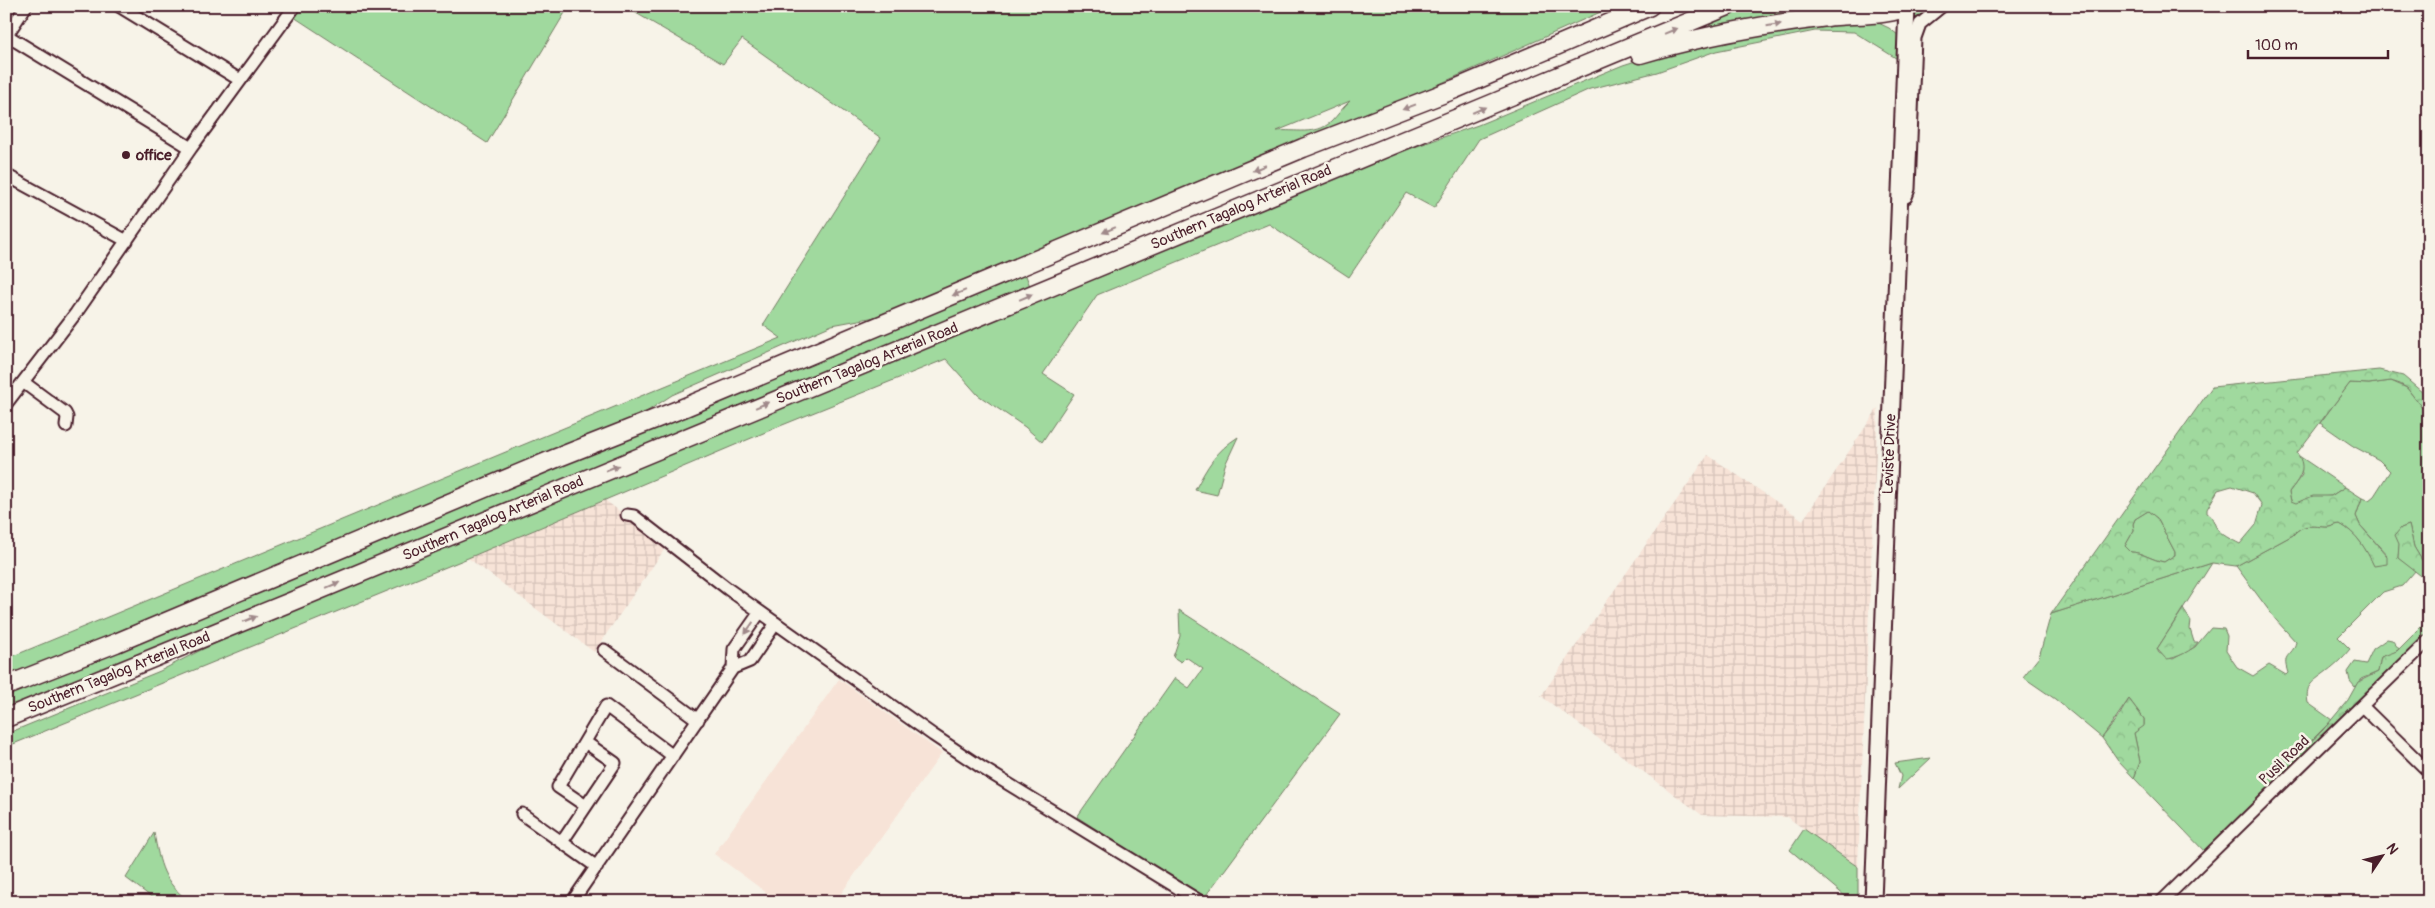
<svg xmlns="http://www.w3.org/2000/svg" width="2435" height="908" font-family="Pangolin,sans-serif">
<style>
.built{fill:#f7e3d7}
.industrial{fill:url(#industrial-grid)}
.green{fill:#a0d99e;stroke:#757c64;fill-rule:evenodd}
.forest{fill:url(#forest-crowns);stroke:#757c64;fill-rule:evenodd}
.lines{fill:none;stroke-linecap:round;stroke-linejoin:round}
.minor-casing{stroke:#4a1f2b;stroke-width:15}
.major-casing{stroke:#4a1f2b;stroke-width:19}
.highway-casing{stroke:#4a1f2b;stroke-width:21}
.minor{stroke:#f7f3e8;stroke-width:11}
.major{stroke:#f7f3e8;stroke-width:15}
.highway{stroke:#f7f3e8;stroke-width:18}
.oneway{fill:#a0898a}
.poi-dot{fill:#4a1f2b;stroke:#f7f3e8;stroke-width:2}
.labels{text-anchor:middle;stroke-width:5;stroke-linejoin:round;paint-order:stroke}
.poi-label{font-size:15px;font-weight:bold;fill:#4a1f2b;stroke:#f7f3e8;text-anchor:start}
.street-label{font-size:15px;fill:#4a1f2b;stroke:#f7f3e8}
</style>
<defs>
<pattern id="industrial-grid" width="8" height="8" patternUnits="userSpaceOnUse" patternTransform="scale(1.25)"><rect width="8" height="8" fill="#f7e3d7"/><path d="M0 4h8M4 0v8" fill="none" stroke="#d5c2b9"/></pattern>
<pattern id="forest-crowns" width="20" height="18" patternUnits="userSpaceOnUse" patternTransform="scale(1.25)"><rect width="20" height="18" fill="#a0d99e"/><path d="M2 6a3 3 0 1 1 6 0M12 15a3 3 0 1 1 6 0" fill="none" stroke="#8bba88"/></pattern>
</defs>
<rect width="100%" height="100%" fill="#f7f3e8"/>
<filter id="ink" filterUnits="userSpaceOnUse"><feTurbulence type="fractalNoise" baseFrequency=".02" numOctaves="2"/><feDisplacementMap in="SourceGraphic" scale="10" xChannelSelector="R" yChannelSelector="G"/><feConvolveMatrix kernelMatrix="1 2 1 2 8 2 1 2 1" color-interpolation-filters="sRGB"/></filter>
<g filter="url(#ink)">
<path class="built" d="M839,679l103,74 -107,149h-56l-65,-48z"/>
<path class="industrial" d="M1878,408l-17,382 -3,77 -71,-50 -85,-2 -161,-119 167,-241 95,65z
M605,500l61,47 -72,105 -126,-94z"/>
<path class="green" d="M302,6h267l-82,137 -193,-126z
M624,6h990l-244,109 -484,200 -54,10 -160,70 -41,27 -625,259v-22l775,-321 -18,-13 118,-187 -139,-99 -19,25zM1350,101c-7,6 -12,14 -19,21 -16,14 -36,7 -54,9z
M1746,6h68v5l-19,2v-5h-7l-1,6 -78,15 -1,-1 4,-6z
M1923,6h16l-25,25 -1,-13z
M1874,21l15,7 9,7 1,25 -45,-28 -39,-1 -99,20 -59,21 -67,17 -111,50 -45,69 -28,-15 -57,84 -80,-53 -172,71 -54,79 31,20 -32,48 -17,-15 -47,-32 -32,-36 -166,67 -312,132 -462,189v-13l154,-63 41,-21 115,-51 507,-211 101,-39 421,-178 133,-46 145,-60 50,-16 142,-23 3,2 17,-2 1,-3z
M1025,273l6,16 -1025,424v-20z
M2391,381l16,7 22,29v155l-15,-25 -5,-22 -8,3 -3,30 18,12 -14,16 -19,6 -45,45 12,12c-7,9 -17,18 -27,25 -12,9 -18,12 -15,29l24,17 -34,34 -17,10 -15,13 8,9 -68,67 -72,-75 6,-16 -6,-29 10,-8v-6l-15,-20 -27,39 -47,-39 -32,-22 16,-20 12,-43 161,-51 -55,86 2,4 14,6 22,-12 16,-19 13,1 3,7 -1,15 11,16 16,9 16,-11 17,10 2,-2c-7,-21 4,-15 8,-31l-20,-22 -40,-54 57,-31c11,-13 20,-8 35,-8 4,0 8,-3 12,-3 17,9 26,25 34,41l13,-10 -27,-30 -4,-9 6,-18 7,2 5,-4 16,-25 -11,-11 -26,-14 -33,-23 30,-40 19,1z
M1238,437l-13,28 -8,30 -22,-5c12,-23 21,-39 43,-53z
M2299,456l46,31 -14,9 -24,2 -11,6 -5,-3 -2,-9 13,-17z
M2148,511l9,7 18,34v3l-11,7c-12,-2 -23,-10 -33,-10l-6,-6 9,-16 -1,-6 2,-5z
M1179,610l161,104 -136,184 -127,-81 98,-139 14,10 14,-19 -17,-12 -5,5 -8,-5 7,-21z
M2387,639l5,1 7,9 -7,5 -11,3 -3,15 -17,7 -6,8 -5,-6 -2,-9 7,-10 11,2 7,-15z
M1931,758l-33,31 3,-13 -6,-13z
M1804,829l54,38v35h-6l-62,-52z
M154,833c6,32 9,49 36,69h-32l-32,-24z"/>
<path class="forest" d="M2379,370l24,6 26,22v19l-22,-29 -7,-4 -9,-3 -22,3 -19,-1 -53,70c11,16 2,26 -8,39l2,9 5,2 17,-7h18l14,-9 17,11 -6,18 4,9 27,31v8l-13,2c-8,-17 -17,-33 -34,-42 -4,0 -8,3 -12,3 -15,0 -24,-5 -35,8l-57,31 -24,-3 -161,51 161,-227zM2232,486l21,7 9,12 -6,20 -16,19c-9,-5 -18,-8 -24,-17 -3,-6 -3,-10 -9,-14v-4l11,-19zM2148,511l9,7 18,34v3l-11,7c-12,-2 -23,-10 -33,-10l-6,-6 9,-16 -1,-6 2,-5z
M2409,525l5,22 15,25v10l-31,-24 1,-14 -4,-9 6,-7z
M2183,609l8,12 -1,8 4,13h4c-4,8 -23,17 -32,17l-9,-10z
M2429,619v15l-155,152 -9,-8 16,-14 17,-10 25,-24 25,-30 10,-18 20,-10 3,-15 16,-6z
M2129,699l15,20v7l-10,7 6,29 -6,16 -16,-17 -16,-23 15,-19z"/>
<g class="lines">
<defs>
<path id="minor" d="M119,6l121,74
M6,35l185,113
M7,35l19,-29
M6,175l121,66
M1899,198l7,-1 3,-8 6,-151 5,-14 22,-18
M23,382l42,31 2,4 -1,9
M6,404l70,-91 115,-165 104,-142
M627,515l7,1 94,73 205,146 51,34 217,133
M604,650l94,70
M733,668l17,-7 26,-38
M2362,706l67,66
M586,806l-28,-19 48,-81 67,50
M522,814l75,53
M562,842l53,-79 -30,-21
M572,902l161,-234 1,-19 26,-37
M2161,902l268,-262"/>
<path id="major" d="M1873,902l34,-896"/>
<path id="highway" d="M1640,54c61,-18 123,-29 187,-37 22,-3 64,-1 82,-11
M6,686l110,-43 438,-184 129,-51 620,-260 152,-59 195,-83
M6,718l282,-115 1440,-597"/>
</defs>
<use href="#minor" class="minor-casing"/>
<use href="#major" class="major-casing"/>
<use href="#highway" class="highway-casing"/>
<use href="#minor" class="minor"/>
<use href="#major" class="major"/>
<use href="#highway" class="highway"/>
</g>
<defs><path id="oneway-solid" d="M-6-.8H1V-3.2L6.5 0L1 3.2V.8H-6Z" transform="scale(1.25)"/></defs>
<g class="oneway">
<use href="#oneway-solid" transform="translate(1774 25) rotate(-9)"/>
<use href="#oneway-solid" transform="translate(1671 31) rotate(-22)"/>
<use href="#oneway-solid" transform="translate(1409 107) rotate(159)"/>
<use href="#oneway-solid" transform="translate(1479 110) rotate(-23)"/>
<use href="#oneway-solid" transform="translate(1259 168) rotate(157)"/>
<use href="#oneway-solid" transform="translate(1109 230) rotate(157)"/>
<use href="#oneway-solid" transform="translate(959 293) rotate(158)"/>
<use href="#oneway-solid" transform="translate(1026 297) rotate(-23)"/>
<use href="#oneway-solid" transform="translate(762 405) rotate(-23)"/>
<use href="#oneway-solid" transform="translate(612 468) rotate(-22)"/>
<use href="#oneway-solid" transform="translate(333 585) rotate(-22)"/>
<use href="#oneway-solid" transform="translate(250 619) rotate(-22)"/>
<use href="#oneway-solid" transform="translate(749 628) rotate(125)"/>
</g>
</g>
<circle class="poi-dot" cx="126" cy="155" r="5"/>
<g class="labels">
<g class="poi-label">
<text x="136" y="160">office</text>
</g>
<g class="street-label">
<text transform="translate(1241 207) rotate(-23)" y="5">Southern Tagalog Arterial Road</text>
<text transform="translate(867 363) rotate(-22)" y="5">Southern Tagalog Arterial Road</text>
<text transform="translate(1889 454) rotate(-88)" y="5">Leviste Drive</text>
<text transform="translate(493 518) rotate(-23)" y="5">Southern Tagalog Arterial Road</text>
<text transform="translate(119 672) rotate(-22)" y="5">Southern Tagalog Arterial Road</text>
<text transform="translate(2284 760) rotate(-44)" y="5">Pusil Road</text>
</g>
</g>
<rect width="2435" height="908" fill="none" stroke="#f7f3e8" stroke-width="25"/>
<rect x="12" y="12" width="2410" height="883" fill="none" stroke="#4a1f2b" stroke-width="2" filter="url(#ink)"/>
<g transform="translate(2382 856) rotate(55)" stroke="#f7f3e8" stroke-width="4" paint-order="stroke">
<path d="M0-4L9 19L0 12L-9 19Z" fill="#4a1f2b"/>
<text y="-8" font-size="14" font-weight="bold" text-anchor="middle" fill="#4a1f2b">N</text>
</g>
<path d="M2248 50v8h140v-8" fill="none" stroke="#4a1f2b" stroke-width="2.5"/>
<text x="2255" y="50" font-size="15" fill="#4a1f2b" stroke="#f7f3e8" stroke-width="4" paint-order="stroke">100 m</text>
</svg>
